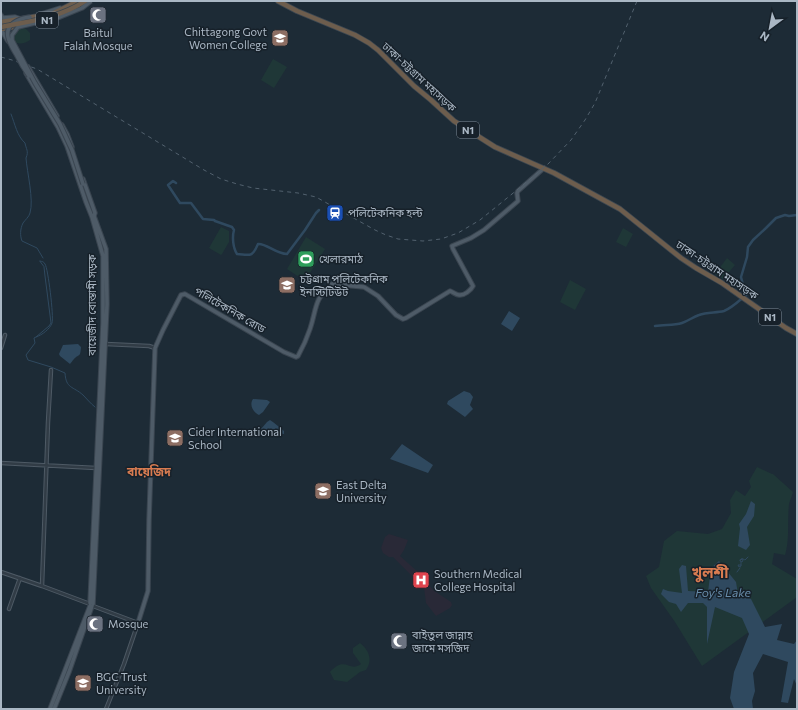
<svg xmlns="http://www.w3.org/2000/svg" width="798" height="710" font-family="Commissioner,'Noto Sans Bengali',sans-serif">
<style>
.medical{fill:#292937}
.green{fill:#1f3737}
.water{fill:#2f495f}
.lines{fill:none;stroke-linecap:round;stroke-linejoin:round}
.stream{stroke:#2f495f;stroke-width:1}
.canal{stroke:#2f495f;stroke-width:2.5}
.minor-casing{stroke:#4e5a65;stroke-width:4.5}
.major-casing{stroke:#3a4550;stroke-width:5.5}
.highway-casing{stroke:#3c4751;stroke-width:6}
.minor{stroke:#313c46;stroke-width:2.5}
.major{stroke:#4e5b67;stroke-width:3.5}
.highway{stroke:#6d5d4d;stroke-width:4.5}
.rail{stroke:#52616e;stroke-width:1;stroke-dasharray:4 4;stroke-linecap:butt}
.major-bridge-casing{stroke:#3a4550;stroke-width:5.5;stroke-linecap:butt}
.highway-bridge-casing{stroke:#3c4751;stroke-width:6;stroke-linecap:butt}
.major-bridge{stroke:#4e5b67;stroke-width:3.5}
.highway-bridge{stroke:#6d5d4d;stroke-width:4.5}
.labels{text-anchor:middle;stroke-width:3;stroke-linejoin:round;paint-order:stroke}
.shield{fill:#17212a;stroke:#7e8a96;stroke-width:1}
.shield-label{font-size:10px;font-weight:bold;fill:#aab7c4}
.poi-label{font-size:11px;fill:#aab7c4;stroke:#17212a;text-anchor:start}
.street-label{font-size:11px;fill:#aab7c4;stroke:#17212a}
.neighbourhood-label{font-size:12px;font-weight:bold;fill:#d97c51;stroke:#17212a}
.water-label{font-size:12px;font-style:italic;fill:#688caa;stroke:#17212a}
.district-label{font-size:15px;font-weight:bold;fill:#d97c51;stroke:#17212a}
</style>
<rect width="100%" height="100%" fill="#1d2b36"/>
<path class="medical" d="M389,534l19,6 -4,10 -4,6 18,16 15,18 18,12 1,3 -2,3 -14,8 -10,-13 -2,-15 -31,-31h-4l-6,-4 -2,-5 4,-11z"/>
<path class="green" d="M22,28l4,1 4,4v7c-4,3 -13,6 -17,0 -1,-2 -1,-5 -1,-8l2,-2z
M273,59l14,8 -13,21 -13,-8z
M221,227l8,4v11l-7,12 -1,1 -12,-7z
M623,228l10,6 -7,13 -10,-5z
M306,237l19,12 -20,32 -18,-12z
M727,258l8,7 -12,14 -8,-5z
M570,280l16,9 -11,21 -15,-8z
M757,467l15,7h1l20,18c-1,4 -3,8 -4,12 -2,17 1,35 -4,51l-11,-2 -2,11 25,15v18l-95,69 -27,-44 -24,-34 -5,-12 13,-9 5,-26 13,-10 31,3 14,-5 9,-16 -1,-13 6,-10 9,6 6,-9 -2,-6z
M360,643c9,7 13,17 6,27l-6,2 -13,10 -13,-2 -4,-8c16,-17 19,1 31,-8l-8,-11v-5z"/>
<path class="water" d="M509,311l11,7 -8,13 -11,-7z
M78,344l3,3c-1,11 -1,6 -7,12 -2,2 -3,4 -4,5l-10,-8 -1,-2 4,-9z
M464,391l6,2 3,4 -3,8 3,4 -8,8 -18,-13 1,-3z
M253,399l14,1 3,2 -7,10 -4,3c-6,-3 -10,-10 -6,-16z
M270,420c5,3 9,7 14,11v3l-22,-4 -1,-1 6,-7z
M402,444l31,21 -5,8 -38,-14z
M751,501l4,3 -1,12 -7,11 3,18 -4,5 -8,-4 2,-18 -1,-4 7,-10z
M719,561l17,21 2,12 13,5 14,28 17,-3 -5,16 17,4 3,-4v46l-3,-7 -6,24 -7,-1 7,-40 -25,-8 -10,19 2,18 -3,10 1,8h-19l-4,-11 4,-26 15,-38 -7,-16 -27,-11 -8,37v-37l-4,-4h-15l-7,9 -5,-8 -7,-2 -8,-8 2,-5 5,2 14,2 -3,-24 3,-4 4,1 2,25 20,1 3,-24z"/>
<g class="lines">
<path class="stream" d="M11,114c4,10 6,22 14,29 1,6 4,8 1,15 1,14 8,42 4,55 -1,4 -5,7 -7,10 -3,6 -3,13 -1,18l15,7 6,10
M40,261c3,1 3,0 5,3 3,4 9,53 7,59 -2,6 -10,12 -16,14l13,-11 2,-3 -6,-47 -1,-9z
M36,337l-2,1 1,5 -9,12 2,5 23,7 14,6c1,16 8,13 18,22 4,4 7,8 12,12
M740,560l3,-1v1l-1,2 -2,-1c1,-4 3,-2 5,-1l3,-3
M741,562v4l-2,1 -1,-2h3
M737,572l3,-4"/>
<path class="canal" d="M176,183l-3,-2 -5,4 12,18h11l12,16 11,1 1,1 17,6 2,3c-2,7 -1,18 3,24 13,1 15,4 21,-10 8,-1 18,10 29,10l18,-24 11,-17 3,-3
M655,326c9,-2 18,0 27,-3 6,-2 11,-6 17,-8 8,-3 17,-2 25,-4 8,-3 16,-11 22,-16l2,-3 -4,-3 -3,-12 6,-20 1,-10 5,-7 13,-12 10,-10 9,-3 4,1 8,-1"/>
<defs>
<path id="minor" d="M106,344l43,2 6,2
M1,348l4,-13
M1,463l95,5
M1,572l41,14 48,18
M42,586l6,-164 3,-52
M93,606l45,17 -14,41 -18,45
M9,609l11,-31"/>
<path id="major" d="M41,14l19,-6
M1,15l2,3 12,-1 6,2
M1,31l2,2 5,8
M28,67l29,49
M26,73l32,54 9,19 19,56 6,15 11,39v67l-13,280
M62,125l5,9 5,13
M83,179l12,34 -1,3 12,33 1,55 -14,300
M138,623l10,-32 1,-71 6,-172 8,-18 18,-35 4,-1 99,58 12,5 2,-1c5,-9 9,-18 12,-27 7,-20 3,-29 22,-45l32,3 14,9 18,19 7,4 3,-1 44,-27c3,1 6,4 9,4 5,1 12,-5 14,-9l-20,-37 -1,-3 19,-8 13,-8 34,-29 -1,-8 1,-2 26,-23
M50,709l40,-103
M54,709l15,-37 23,-66"/>
<path id="highway" d="M278,1l19,10 58,24 14,8 9,7 36,36 17,14 23,21 41,26 59,26 66,36 61,49 15,10 26,15 64,45 11,6
M1,22l51,-8 26,-13
M1,29l20,-3"/>
</defs>
<use href="#minor" class="minor-casing"/>
<use href="#major" class="major-casing"/>
<use href="#highway" class="highway-casing"/>
<use href="#minor" class="minor"/>
<use href="#major" class="major"/>
<use href="#highway" class="highway"/>
<path class="rail" d="M1,57l11,3 25,9 167,101 17,9 16,5 16,4 45,5 18,4 59,33 11,5 12,4 25,2 18,-2 17,-6 22,-13 32,-26 36,-30 23,-24 14,-20 10,-17 42,-102"/>
<defs>
<path id="major-bridge" d="M29,76c-5,-7 -9,-14 -13,-22 -3,-5 -7,-11 -8,-17 -3,-13 12,-19 22,-20
M83,184l-11,-34 -12,-26 -25,-41 -23,-43v-5l6,-8 42,-10 22,-9 9,-7"/>
<path id="highway-bridge" d="M1,27c29,-6 59,-9 84,-26"/>
</defs>
<use href="#major-bridge" class="major-bridge-casing"/>
<use href="#highway-bridge" class="highway-bridge-casing"/>
<use href="#major-bridge" class="major-bridge"/>
<use href="#highway-bridge" class="highway-bridge"/>
</g>
<defs>
<symbol id="mosque-square" viewBox="-11 -11 22 22"><rect x="-9" y="-9" width="18" height="18" rx="4" fill="#6b7280" stroke="#17212a"/><path d="M3.5-4.9A6 6 0 1 0 3.5 4.9A5 5 0 1 1 3.5-4.9Z" fill="#fff"/></symbol>
<symbol id="university-square" viewBox="-11 -11 22 22"><rect x="-9" y="-9" width="18" height="18" rx="4" fill="#8d6e63" stroke="#17212a"/><path d="M0-5L7-2L0 1L-7-2ZM-4 1L0 2.5L4 1V4Q0 6-4 4Z" fill="#fff"/></symbol>
<symbol id="station-square" viewBox="-11 -11 22 22"><rect x="-9" y="-9" width="18" height="18" rx="4" fill="#1a4fb4" stroke="#17212a"/><path d="M-3-6H3Q5-6 5-4V2Q5 4 3 4L4.5 6H3L1.5 4h-3L-3 6H-4.5L-3 4Q-5 4-5 2V-4Q-5-6-3-6ZM-3.5-4v3h7v-3ZM-3.5 1v1.5H-2V1ZM2 1v1.5H3.5V1Z" fill="#fff"/></symbol>
<symbol id="stadium-square" viewBox="-11 -11 22 22"><rect x="-9" y="-9" width="18" height="18" rx="4" fill="#2e9e5b" stroke="#17212a"/><path d="M0-5a6.5 5 0 1 0 0 10a6.5 5 0 1 0 0-10ZM-3.5-1.8h7v3.6h-7Z" fill="#fff"/></symbol>
<symbol id="school-square" viewBox="-11 -11 22 22"><rect x="-9" y="-9" width="18" height="18" rx="4" fill="#8d6e63" stroke="#17212a"/><path d="M0-5L7-2L0 1L-7-2ZM-4 1L0 2.5L4 1V4Q0 6-4 4Z" fill="#fff"/></symbol>
<symbol id="hospital-square" viewBox="-11 -11 22 22"><rect x="-9" y="-9" width="18" height="18" rx="4" fill="#e0444e" stroke="#17212a"/><path d="M-5-5h3v3.5h4V-5h3V5h-3V1.5h-4V5h-3Z" fill="#fff"/></symbol>
</defs>
<g fill-rule="evenodd">
<use href="#mosque-square" x="88" y="5" width="20" height="20"/>
<use href="#university-square" x="270" y="28" width="20" height="20"/>
<use href="#station-square" x="325" y="203" width="20" height="20"/>
<use href="#stadium-square" x="296" y="249" width="20" height="20"/>
<use href="#university-square" x="277" y="275" width="20" height="20"/>
<use href="#school-square" x="165" y="428" width="20" height="20"/>
<use href="#university-square" x="313" y="481" width="20" height="20"/>
<use href="#hospital-square" x="411" y="570" width="20" height="20"/>
<use href="#mosque-square" x="85" y="614" width="20" height="20"/>
<use href="#mosque-square" x="389" y="631" width="20" height="20"/>
<use href="#university-square" x="73" y="673" width="20" height="20"/>
</g>
<g class="labels">
<g class="shield">
<rect x="36" y="12" width="22" height="16" rx="3"/>
<rect x="457" y="122" width="22" height="16" rx="3"/>
<rect x="759" y="309" width="22" height="16" rx="3"/>
</g>
<g class="shield-label">
<text x="47" y="24">N1</text>
<text x="468" y="134">N1</text>
<text x="770" y="321">N1</text>
</g>
<g class="poi-label">
<text x="267" y="36" text-anchor="end">Chittagong Govt<tspan x="267" dy="13">Women College</tspan></text>
<text x="98" y="37" text-anchor="middle">Baitul<tspan x="98" dy="13">Falah Mosque</tspan></text>
<text x="348" y="217">পলিটেকনিক হল্ট</text>
<text x="319" y="263">খেলারমাঠ</text>
<text x="300" y="283">চট্টগ্রাম পলিটেকনিক<tspan x="300" dy="13">ইনস্টিটিউট</tspan></text>
<text x="188" y="436">Cider International<tspan x="188" dy="13">School</tspan></text>
<text x="336" y="489">East Delta<tspan x="336" dy="13">University</tspan></text>
<text x="434" y="578">Southern Medical<tspan x="434" dy="13">College Hospital</tspan></text>
<text x="108" y="628">Mosque</text>
<text x="412" y="639">বাইতুল জান্নাহ<tspan x="412" dy="13">জামে মসজিদ</tspan></text>
<text x="96" y="681">BGC Trust<tspan x="96" dy="13">University</tspan></text>
</g>
<g class="street-label">
<text transform="translate(419 77) rotate(43)" y="4">ঢাকা-চট্টগ্রাম মহাসড়ক</text>
<text transform="translate(717 270) rotate(34)" y="4">ঢাকা-চট্টগ্রাম মহাসড়ক</text>
<text transform="translate(92 305) rotate(-90)" y="4">বায়েজীদ বোস্তামী সড়ক</text>
<text transform="translate(230 310) rotate(30)" y="4">পলিটেকনিক রোড</text>
</g>
<g class="neighbourhood-label">
<text x="149" y="476">বায়েজিদ</text>
</g>
<g class="water-label">
<text x="723" y="597">Foy's Lake</text>
</g>
<g class="district-label">
<text x="710" y="578">খুলশী</text>
</g>
</g>
<rect width="798" height="710" fill="none" stroke="#aab7c4" stroke-width="4"/>
<g transform="translate(770 28) rotate(212)" stroke="#17212a" stroke-width="3" paint-order="stroke">
<path d="M0-3L7 15L0 10L-7 15Z" fill="#aab7c4"/>
<text y="-6" font-size="11" font-weight="bold" text-anchor="middle" fill="#aab7c4">N</text>
</g>
</svg>
